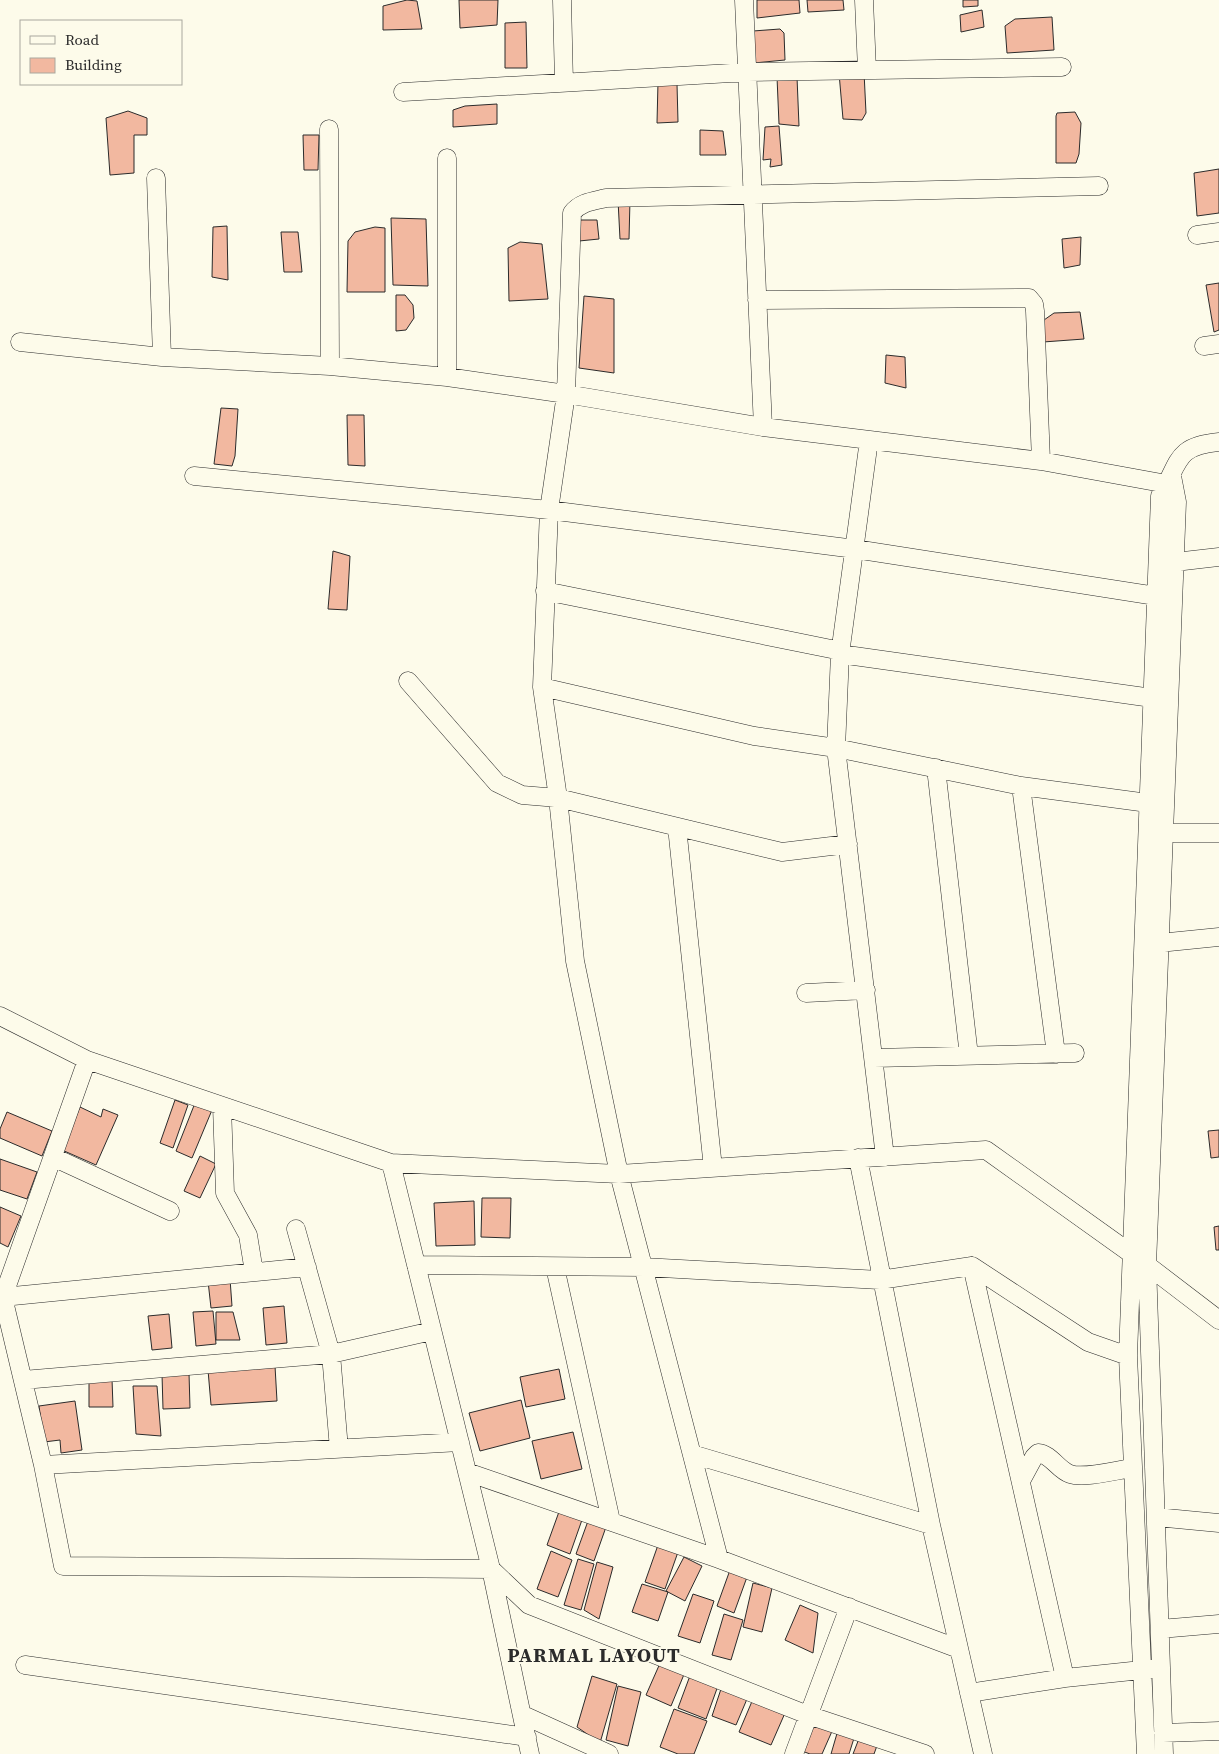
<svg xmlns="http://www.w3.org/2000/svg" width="1219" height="1754" font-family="'Source Serif 4',serif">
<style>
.building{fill:#f2b8a0;stroke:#2b2b2b}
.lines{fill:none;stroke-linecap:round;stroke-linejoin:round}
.minor-casing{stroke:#2b2b2b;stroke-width:19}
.minor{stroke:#fdfbea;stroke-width:18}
.labels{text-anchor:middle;stroke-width:4;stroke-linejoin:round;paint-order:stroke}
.district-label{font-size:20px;font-weight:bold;letter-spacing:1px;fill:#2b2b2b;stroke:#fdfbea}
</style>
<rect width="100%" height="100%" fill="#fdfbea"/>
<path class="building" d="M407,0l10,1 5,28 -39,1v-24z
M459,0h39l-1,25 -37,3z
M757,0h42l1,13 -43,5z
M807,0h36l1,10 -36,2z
M963,0h15v6l-15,1z
M982,10l2,17 -23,5 -1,-17z
M1052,17l2,33 -47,3 -2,-27 10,-7z
M526,22l1,46h-22v-45z
M780,29l4,4 1,27 -31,3 -1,-32z
M864,72l2,41 -4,7 -19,-1 -4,-46z
M777,77h20l2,49 -20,-2z
M658,82l19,2 1,38 -21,1z
M497,104v20l-44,3v-17l12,-4z
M128,111l19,7v17h-13v38l-24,2 -4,-57z
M1075,112l6,11 -2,31 -3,9h-20v-47l1,-3z
M779,126l3,39 -12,2 1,-8 -8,1 2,-33z
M700,130l23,1 3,24h-26z
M303,135h16l-1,35h-14z
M1219,169v44l-22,3 -3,-43z
M618,200h12l-1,39h-9z
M391,218l35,1 2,67 -35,-1z
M578,220h19l2,19 -20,2z
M227,226l1,54 -16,-3 1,-50z
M375,227l10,1v64h-38l1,-51 7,-9z
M281,232h17l4,40h-18z
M1081,237l-1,28 -16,3 -2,-29z
M520,242l22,2 6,55 -39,2 -1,-53z
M1219,283v47l-5,2 -8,-47z
M396,295h9l8,10 1,13 -8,12 -10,1z
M584,296l30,3v74l-35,-5z
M1080,312l4,27 -41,3 1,-22 10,-7z
M886,355l19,2 1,31 -21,-5z
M221,408l17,1 -3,47 -3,10 -18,-2z
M347,415h17l1,51 -17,-1z
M333,551l17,5 -3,54 -19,-1z
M175,1100l13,5 -15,43 -13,-5z
M195,1103l17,7 -20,48 -16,-7z
M80,1107l21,10 2,-8 15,6 -22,50 -34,-15z
M7,1112l45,19 -10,25 -42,-18v-9z
M1219,1130v27l-8,1 -3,-27z
M200,1156l16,8 -16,34 -16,-7z
M0,1159l37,13 -10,27 -27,-9z
M482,1198h29l-1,40 -29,-1z
M474,1201l1,44 -39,1 -2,-43z
M0,1207l21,9 -13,31 -8,-4z
M1219,1226v24h-3l-2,-23z
M230,1279l2,27 -21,2 -3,-27z
M284,1306l3,37 -21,2 -3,-37z
M213,1311l3,33 -20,2 -3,-34z
M216,1312h17l7,28h-24z
M169,1314l3,34 -20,2 -4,-34z
M275,1366l2,35 -66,4 -3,-35z
M559,1369l6,30 -39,8 -6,-30z
M189,1373l1,35 -27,1 -1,-35z
M112,1379l1,28h-24v-27z
M133,1386h24l4,50 -25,-2z
M521,1400l9,38 -50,13 -11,-38z
M75,1401l7,49 -21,3 -1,-13 -16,2 -5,-36z
M573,1432l9,37 -41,10 -9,-38z
M560,1509l23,8 -13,37 -23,-9z
M588,1521l18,6 -12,34 -18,-7z
M658,1545l20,7 -13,37 -20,-7z
M551,1551l21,9 -14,37 -21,-8z
M684,1557l18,9 -17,35 -19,-10z
M578,1559l16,5 -13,46 -17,-5z
M597,1562l16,5 -14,52 -15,-9z
M730,1570l17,7 -13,36 -17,-7z
M753,1583l19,5 -10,44 -19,-5z
M642,1584l26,8 -10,29 -26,-9z
M693,1594l21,7 -14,42 -22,-7z
M800,1605l18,8 -5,40 -28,-13z
M724,1614l19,6 -12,40 -19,-5z
M661,1661l24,11 -14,34 -25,-11z
M691,1673l28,10 -13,36 -28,-11z
M592,1676l25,8 -17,59 -23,-16z
M618,1686l23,6 -13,54 -22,-6z
M721,1689l26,10 -11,26 -24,-9z
M753,1699l32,14 -14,32 -32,-13z
M674,1709l33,12 -13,33h-16l-18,-7z
M815,1721l18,8 -11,25h-12l-8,-3z
M838,1730l17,5 -6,19h-18z
M860,1736l18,7 -4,11h-21z"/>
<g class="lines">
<defs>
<path id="minor" d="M562,0l2,83
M744,0l19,427
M864,0l3,70
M403,92l345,-20 314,-5
M329,129l1,237
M156,178l6,179
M1197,235l22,-3
M757,300l272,-2 5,6 1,7 6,150
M20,342l142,15 168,9 117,11 119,17 197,33 278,34 126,23
M1204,346l15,-2
M447,377v-219
M869,440l-29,214 -4,94 49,409
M194,476l355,34 306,39 301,47
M1175,562l44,-5
M545,591l296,60
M840,654l312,44
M408,681l89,102 25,12 36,3 224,54 66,-8
M542,687l212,49 82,12 185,38 127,17
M936,768l33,288
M1021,786l35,268
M677,827l36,341
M1163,833h56
M1159,943l60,-6
M806,993l60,-3
M0,1016l87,44 304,103 228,11 367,-24 161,115 72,55
M874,1058l201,-5
M87,1060l-84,237 40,168 20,101 428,3 39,185
M222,1106l3,87 23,42 6,37
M53,1157l117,54
M858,1158l73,367 52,229
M391,1163l100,406 38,36 279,110 117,39
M296,1229l35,125 8,95
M416,1265l227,2 237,13 92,-14 93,412
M972,1266l116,76 40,14
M555,1267l56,254
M3,1297l304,-30
M23,1380l308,-26 101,-23
M692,1454l239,71
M43,1465l417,-23
M467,1472l252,87 240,90
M1021,1481l13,-24 4,-4c13,1 20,17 32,21 14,5 47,-4 62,-6
M1156,1517l63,6
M719,1559l-100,-385 -44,-213 -17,-163 -16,-111 7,-177 17,-116 6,-181c8,-11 22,-12 34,-15l493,-12
M1160,1629l59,-5
M25,1665l502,72
M969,1693l96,-15 86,-9
M523,1715l86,39
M1163,1733l56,-2
M794,1754l55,-147
M1146,1754l-18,-398 32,-860c20,-33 14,-50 59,-54
M1164,1754l-17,-489 30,-763 -5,-26"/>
</defs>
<use href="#minor" class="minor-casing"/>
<use href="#minor" class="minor"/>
</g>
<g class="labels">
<g class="district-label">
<text x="594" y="1662">PARMAL LAYOUT</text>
</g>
</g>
<rect x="20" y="20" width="162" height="65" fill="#fdfbea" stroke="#a9a89e"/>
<rect x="30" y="36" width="25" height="8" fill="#fdfbea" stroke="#a9a89e"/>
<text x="65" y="45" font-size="15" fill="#2b2b2b">Road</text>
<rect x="30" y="58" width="25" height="15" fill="#f2b8a0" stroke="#a9a89e"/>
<text x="65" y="70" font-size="15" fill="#2b2b2b">Building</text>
</svg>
